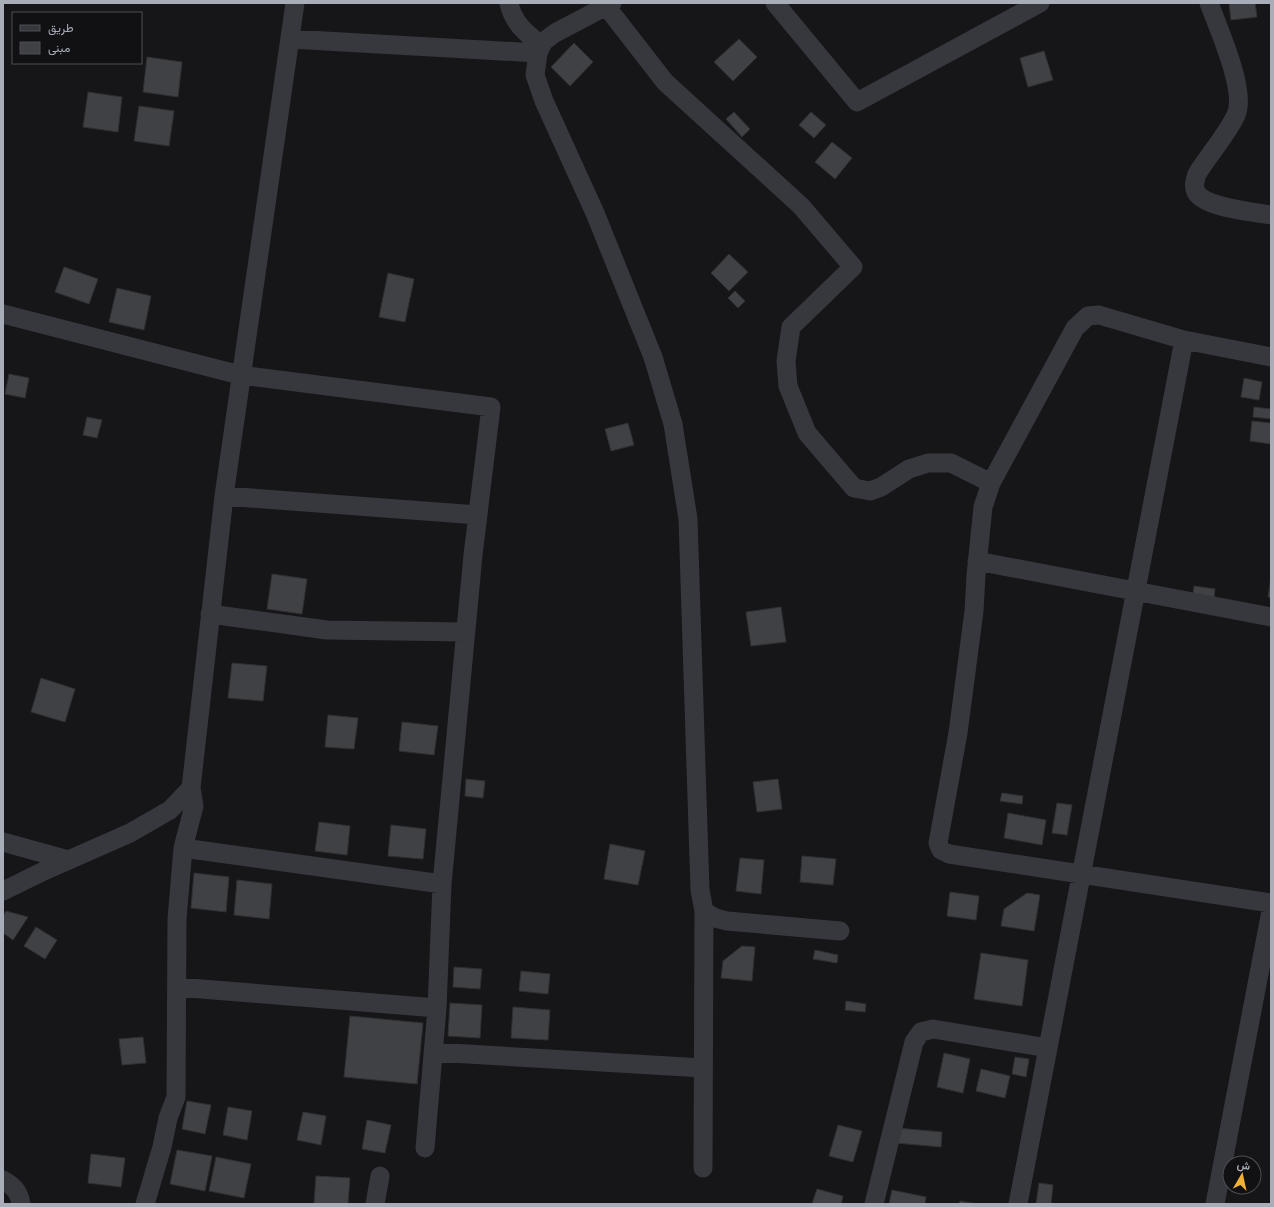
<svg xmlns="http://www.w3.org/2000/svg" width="1274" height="1207" font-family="Mulish,Vazirmatn,sans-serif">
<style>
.building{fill:#404145;stroke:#303034}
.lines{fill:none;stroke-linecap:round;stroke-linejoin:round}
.minor{stroke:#37383d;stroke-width:19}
</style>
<rect width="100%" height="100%" fill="#161618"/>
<path class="building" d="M1229,3h26l2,14 -26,3z
M739,39l18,18 -24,24 -19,-19z
M574,43l19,19 -23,24 -19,-19z
M1044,51l9,29 -25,7 -8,-29z
M147,57l35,5 -4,35 -35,-5z
M88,92l34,5 -4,35 -35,-5z
M139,106l35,5 -5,35 -35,-5z
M734,112l16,17 -8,8 -16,-18z
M811,112l15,13 -12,13 -15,-13z
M832,142l20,16 -17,21 -20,-17z
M729,254l19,18 -19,19 -18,-18z
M64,267l34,12 -9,25 -34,-12z
M388,273l26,6 -9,43 -26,-5z
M117,288l34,8 -7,34 -35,-8z
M735,291l10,10 -7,7 -10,-10z
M9,374l20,4 -4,20 -20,-4z
M1244,378l18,4 -3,18 -18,-3z
M1254,407l17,2v10l-18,-2z
M87,417l15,3 -5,18 -14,-3z
M1252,421l19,2v21l-21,-3z
M628,423l6,22 -23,6 -6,-22z
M272,574l35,5 -5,35 -35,-5z
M1271,577v21l-3,-1z
M1194,586l21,3 -1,9 -21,-4z
M781,607l5,35 -35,4 -5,-34z
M232,663l35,3 -4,35 -35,-3z
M41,678l34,11 -10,33 -34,-10z
M328,715l30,3 -4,31 -29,-2z
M402,722l36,4 -4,29 -35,-4z
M466,779l19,2 -2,17 -18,-2z
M778,779l4,30 -25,3 -4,-30z
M1002,793l21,3 -1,8 -22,-3z
M1057,803l15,2 -5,30 -15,-2z
M1008,813l38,7 -4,25 -38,-7z
M319,822l31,4 -3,29 -32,-4z
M391,825l35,4 -3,30 -35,-3z
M610,844l35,7 -7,34 -34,-6z
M802,856l34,3 -3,26 -33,-3z
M740,858l24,2 -3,34 -25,-3z
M194,873l35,4 -3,35 -35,-4z
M237,880l35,4 -3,35 -35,-4z
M950,892l29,4 -3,24 -29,-4z
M1027,893l13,2 -6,36 -33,-5 3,-17z
M6,911l22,6 -15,23 -10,-7v-17z
M36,927l21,13 -12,19 -21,-13z
M742,946l13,1 -3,34 -31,-3 2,-17z
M815,950l23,5 -1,8 -24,-4z
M981,953l47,7 -6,46 -48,-7z
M454,967l28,2 -2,20 -27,-2z
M521,971l29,3 -2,20 -29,-3z
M846,1001l20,3 -1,8 -20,-2z
M450,1003l32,2 -2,33 -32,-2z
M513,1007l37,3 -2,30 -37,-2z
M350,1016l73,7 -6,61 -73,-7z
M143,1037l3,26 -24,2 -3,-26z
M944,1053l26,6 -7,34 -26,-6z
M1015,1057l14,2 -3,18 -14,-3z
M981,1069l29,7 -5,22 -29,-7z
M187,1101l24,4 -6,29 -23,-5z
M228,1107l24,4 -5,29 -24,-5z
M303,1112l23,4 -5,29 -24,-5z
M367,1120l24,5 -6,28 -23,-4z
M838,1125l24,6 -9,31 -24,-6z
M897,1128l45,4 -1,15 -45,-4z
M177,1150l35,6 -7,35 -35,-7z
M91,1154l34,4 -4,29 -33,-4z
M216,1157l35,7 -7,34 -35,-7z
M316,1176l34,2 -2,26h-34z
M1039,1183l14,2 -2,19h-15z
M817,1189l26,7 -2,8h-29z
M892,1190l34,7 -1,7h-36z
M960,1201l18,3h-19z"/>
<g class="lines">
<path class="minor" d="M509,3c4,20 17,30 32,42
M612,3l-57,30 -12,9 -5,11 -3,22 9,26 51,112 58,144 20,67 15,95 12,371 4,21 11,7 12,3 113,10
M775,3l82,99 183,-99
M1209,3c9,25 38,88 27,112 -8,18 -28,41 -39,59 -2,6 -4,12 -1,18 9,16 58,20 75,23
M606,6l59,76 136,124 52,61 -62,60 -5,34 2,25 19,47 47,55 16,3 11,-4 28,-18 19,-6h23l40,20
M290,39l248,14
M3,314l237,61 251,32 -18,148 -31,329 -5,124 -12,140
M1271,357l-87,-17 -85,-25 -11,1 -13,12 -84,155 -8,24 -7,68 -2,36 -16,122 -20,110 3,7 8,4 322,49
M224,496l254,19
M977,561l294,56
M210,614l117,16 139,2
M3,842l65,18
M183,848l259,36
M3,891l43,-21 84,-37 40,-23 21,-22
M177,987l260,21
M433,1052l270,16
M703,1168l1,-257
M3,1180c11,6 16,12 18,24
M145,1204l17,-57 6,-29 8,-21 1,-178 6,-71 11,-42 -3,-18 33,-292 71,-493
M375,1204l5,-28
M874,1204l40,-162 7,-10 12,-3 115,19
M1018,1204l166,-864
M1215,1204l56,-293"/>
</g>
<rect width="1274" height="1207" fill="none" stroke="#a8adb8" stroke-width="8"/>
<rect x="12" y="12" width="130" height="52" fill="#111113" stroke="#4d4f55"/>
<rect x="20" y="25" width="20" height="6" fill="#37383d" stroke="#4d4f55"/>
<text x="48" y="32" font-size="12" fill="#a8adb8">طريق</text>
<rect x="20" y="42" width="20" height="12" fill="#404145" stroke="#4d4f55"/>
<text x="48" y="52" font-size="12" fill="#a8adb8">مبنى</text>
<g transform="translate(1242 1175) rotate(9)"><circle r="19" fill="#111113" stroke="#4d4f55"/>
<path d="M0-3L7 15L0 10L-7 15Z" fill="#f2b134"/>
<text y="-6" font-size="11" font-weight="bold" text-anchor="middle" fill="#a8adb8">ش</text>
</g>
</svg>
